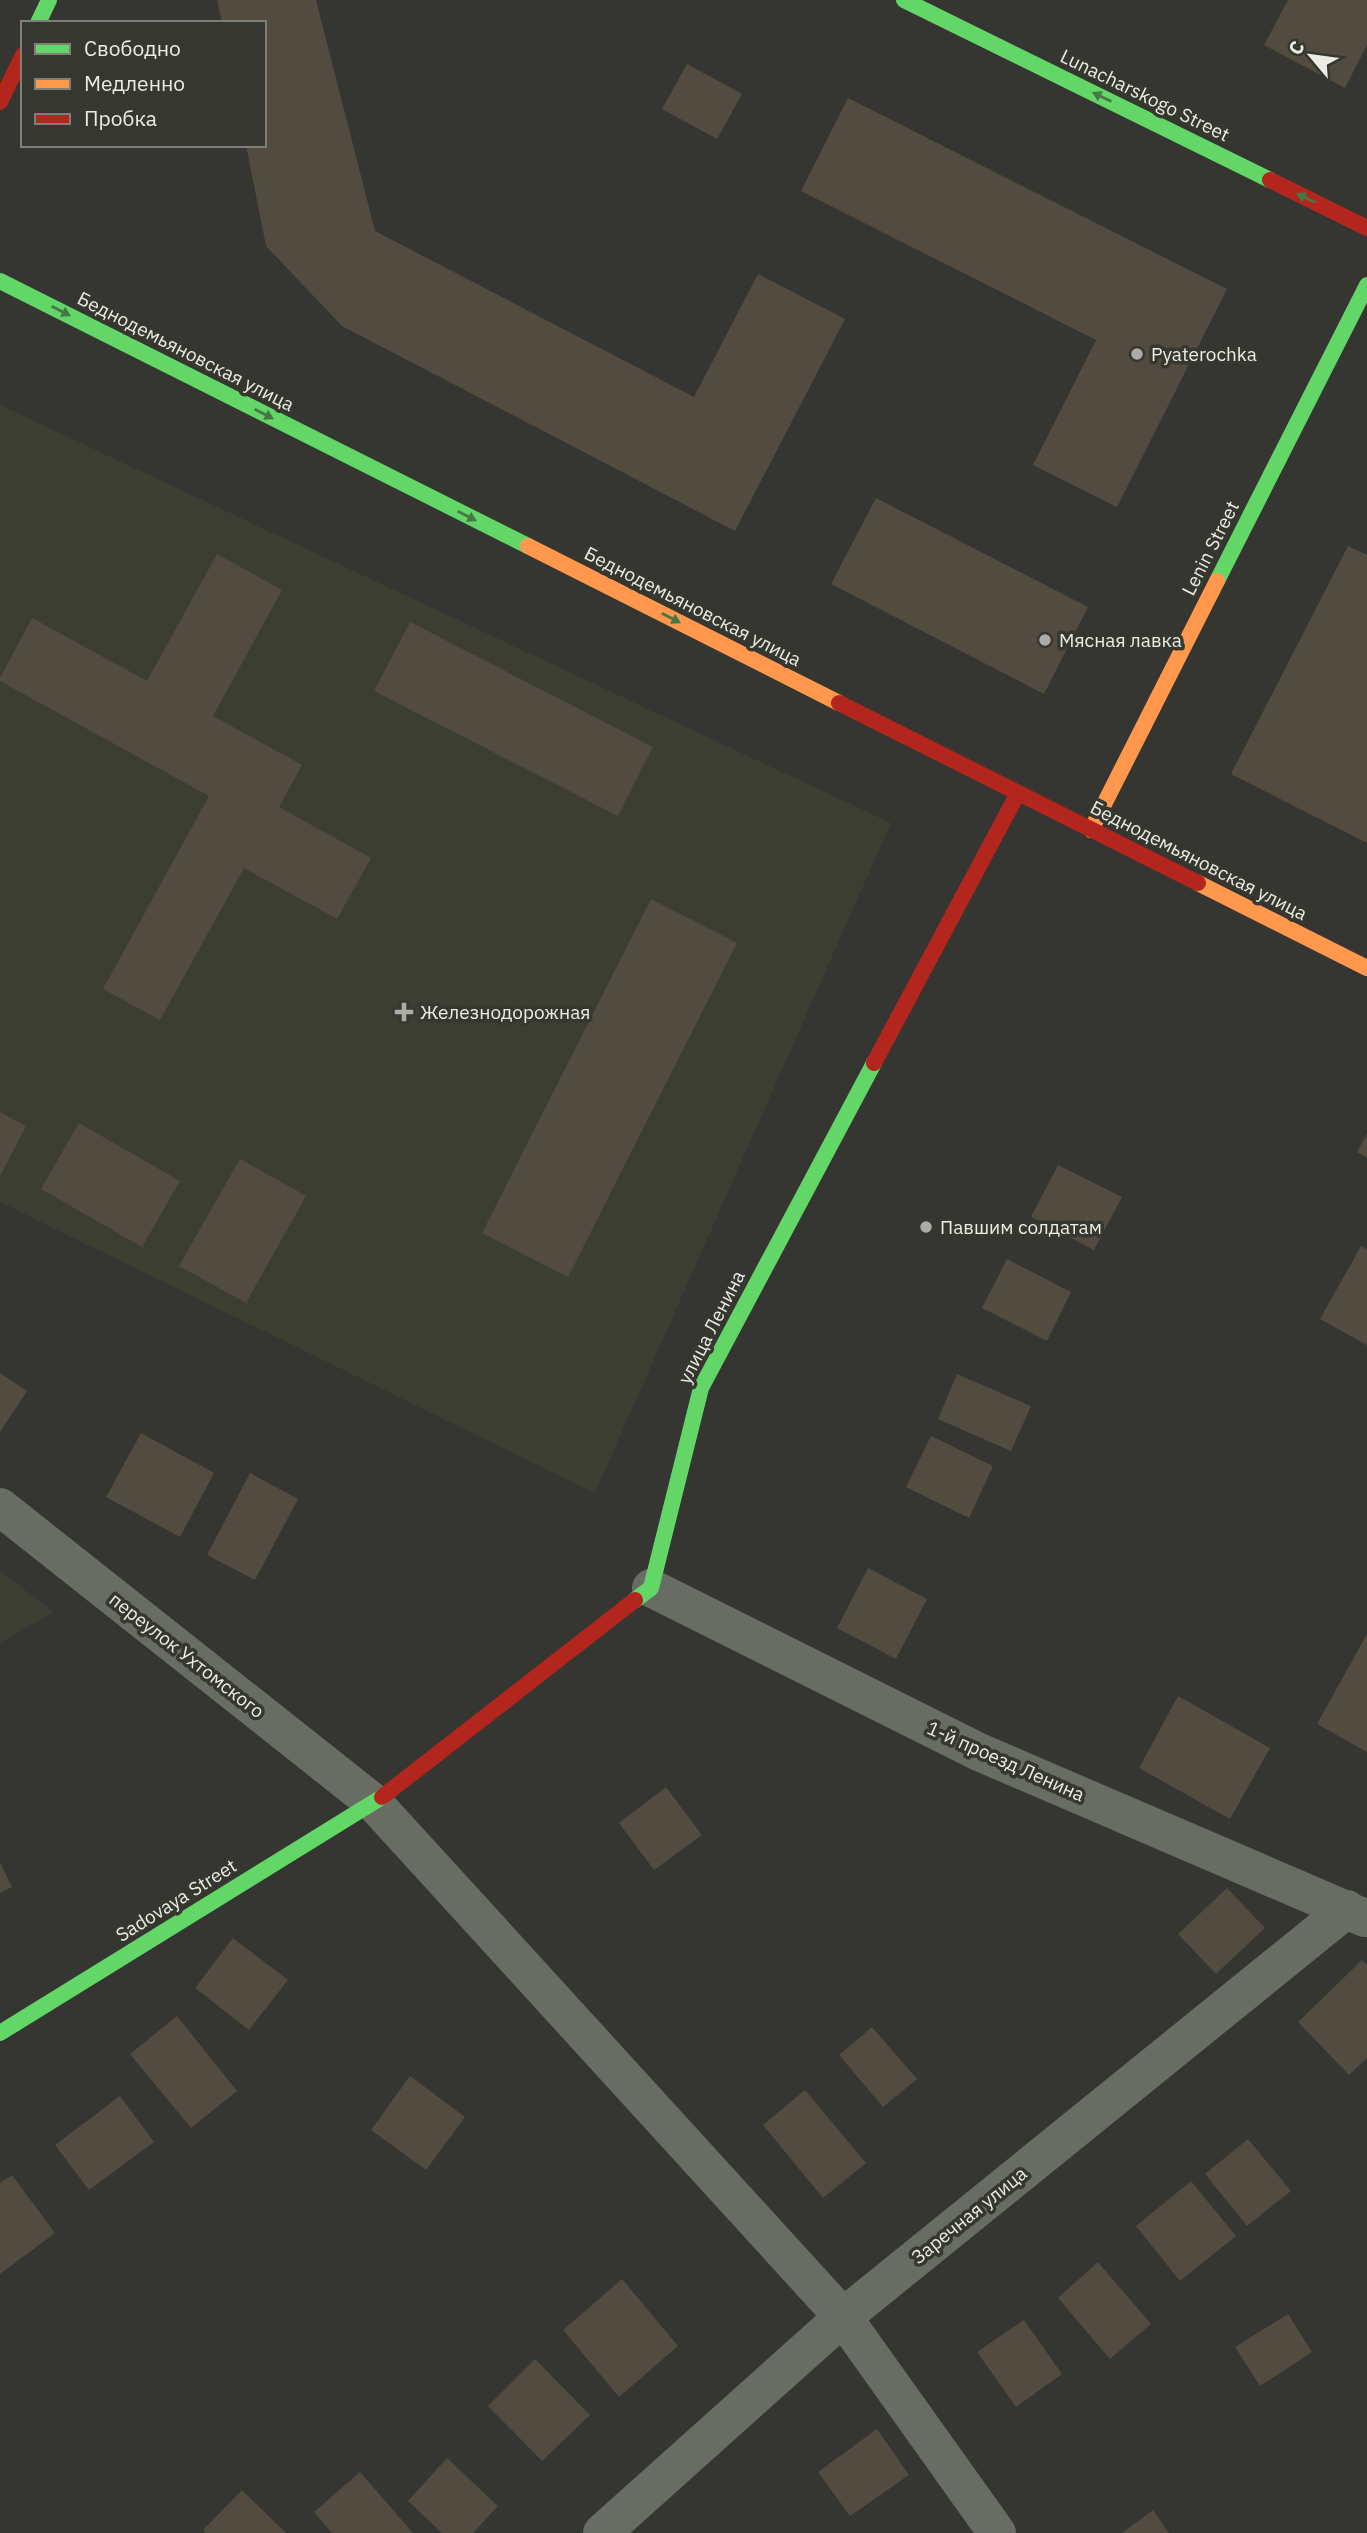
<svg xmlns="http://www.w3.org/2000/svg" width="1367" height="2533" font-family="'IBM Plex Sans',sans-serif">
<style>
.built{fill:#3d3e32}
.building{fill:#514c3f}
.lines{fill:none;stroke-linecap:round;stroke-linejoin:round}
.street{stroke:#686d64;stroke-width:38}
.fast{stroke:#63d668;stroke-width:16}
.slow{stroke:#ff974d;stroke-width:16}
.jam{stroke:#b3261e;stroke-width:16}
.oneway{fill:#487746}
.poi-dot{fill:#acaca7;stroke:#36372f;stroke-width:2.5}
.labels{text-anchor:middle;stroke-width:7;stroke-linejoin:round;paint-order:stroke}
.street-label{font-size:19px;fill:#ecece7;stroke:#36372f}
.poi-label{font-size:19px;fill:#ecece7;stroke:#36372f;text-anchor:start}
</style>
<rect width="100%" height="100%" fill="#353531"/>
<path class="built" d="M0,405l891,418 -296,670 -595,-291z
M0,1571l54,41 -54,31z"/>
<path class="building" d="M217,0h99l59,231 319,166 64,-123 87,45 -110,212 -393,-205 -76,-80 -20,-101h18v-122h-42z
M1288,0h79v45l-22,43 -81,-43z
M687,64l55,30 -25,45 -55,-30z
M848,98l379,191 -110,218 -84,-42 63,-125 -295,-149z
M876,498l212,109 -44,87 -213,-110z
M1348,546l19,9v288l-136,-69z
M217,554l65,36 -69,126 89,49 -23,42 92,51 -34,61 -93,-51 -84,152 -57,-31 106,-193 -209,-115v-3l32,-60 115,63z
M410,622l243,125 -35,69 -244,-125z
M651,899l86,44 -169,334 -86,-44z
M0,1112l26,14 -26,50z
M79,1123l101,58 -38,66 -101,-58z
M1367,1134v24l-10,-6z
M240,1159l66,37 -60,107 -67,-37z
M1058,1165l64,32 -28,53 -63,-33z
M1361,1246l6,3v96l-47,-26z
M1007,1259l64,33 -24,49 -65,-33z
M0,1373l27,18 -27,41z
M957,1374l74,32 -20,45 -73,-32z
M141,1433l73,40 -34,64 -74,-40z
M931,1436l62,30 -24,52 -63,-31z
M250,1473l48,26 -43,81 -48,-25z
M868,1568l59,31 -31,60 -59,-31z
M1367,1634v118l-50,-28z
M1178,1696l92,52 -40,71 -91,-51z
M666,1787l36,48 -48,35 -35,-47z
M0,1862l12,25 -12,6z
M1227,1888l38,40 -49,46 -38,-40z
M233,1938l55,42 -39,50 -54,-42z
M1362,1960l5,5v93l-18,17 -51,-53z
M177,2016l60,75 -46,37 -61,-74z
M872,2027l45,52 -34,28 -44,-52z
M410,2076l55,41 -39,53 -55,-40z
M805,2090l61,73 -43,35 -60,-73z
M120,2096l34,46 -65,48 -34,-45z
M1248,2139l43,52 -44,35 -42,-52z
M12,2175l43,58 -55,41v-91z
M1191,2181l45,55 -56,45 -44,-55z
M1098,2262l53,62 -41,35 -52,-61z
M622,2279l56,67 -59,51 -56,-67z
M1288,2314l24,38 -52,34 -25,-39z
M1024,2320l38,54 -46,33 -39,-55z
M535,2359l55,56 -48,46 -54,-55z
M877,2429l32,46 -59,41 -32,-44z
M447,2458l51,48 -25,27h-31l-34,-32z
M360,2472l53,61h-81l-18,-21z
M242,2490l44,43h-80l-3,-3z
M1153,2510l16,23h-47z"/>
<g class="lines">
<path class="street" d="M0,1507l374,296 469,514 154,216
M651,1588l328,164 386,166
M602,2533l241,-216 504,-408"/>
<path class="fast" d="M904,0l366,180
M38,23l11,-23
M0,281l528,265
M1217,581l150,-296
M635,1600l16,-12 50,-200 173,-325
M0,2033l382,-236"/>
<path class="slow" d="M528,546l311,157
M1091,830l126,-249
M1198,883l169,85"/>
<path class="jam" d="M0,102l23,-47
M1270,180l97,48
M839,703l359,180
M874,1063l144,-270
M382,1797l253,-197"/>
</g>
<defs><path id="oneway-solid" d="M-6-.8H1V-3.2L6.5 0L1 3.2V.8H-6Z" transform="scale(1.75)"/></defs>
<g class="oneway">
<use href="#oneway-solid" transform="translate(1102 97) rotate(-154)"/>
<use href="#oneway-solid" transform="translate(1306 198) rotate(-154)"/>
<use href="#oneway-solid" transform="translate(61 311) rotate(27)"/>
<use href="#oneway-solid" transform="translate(264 414) rotate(27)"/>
<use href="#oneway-solid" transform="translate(467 516) rotate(27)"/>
<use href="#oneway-solid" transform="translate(671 618) rotate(27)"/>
</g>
<g class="poi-dot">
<circle cx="1137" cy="354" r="7"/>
<circle cx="1045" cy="640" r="7"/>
<path d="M400.5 1001.5h7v7h7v7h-7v7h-7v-7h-7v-7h7z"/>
<circle cx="926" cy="1227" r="7"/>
</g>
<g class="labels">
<g class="street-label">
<text transform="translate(1145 95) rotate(26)" y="7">Lunacharskogo Street</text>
<text transform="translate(186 351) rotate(27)" y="7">Беднодемьяновская улица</text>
<text transform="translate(1210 548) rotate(-63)" y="7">Lenin Street</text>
<text transform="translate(693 606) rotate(27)" y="7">Беднодемьяновская улица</text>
<text transform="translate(1199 860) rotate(27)" y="7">Беднодемьяновская улица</text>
<text transform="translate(711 1327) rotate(-63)" y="7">улица Ленина</text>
<text transform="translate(187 1655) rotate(38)" y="7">переулок Ухтомского</text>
<text transform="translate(1006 1761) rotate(24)" y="7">1-й проезд Ленина</text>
<text transform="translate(176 1900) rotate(-32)" y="7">Sadovaya Street</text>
<text transform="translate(969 2215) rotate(-39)" y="7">Заречная улица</text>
</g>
<g class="poi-label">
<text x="1151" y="361">Pyaterochka</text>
<text x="1059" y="647">Мясная лавка</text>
<text x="420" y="1019">Железнодорожная</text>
<text x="940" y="1234">Павшим солдатам</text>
</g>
</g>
<rect x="21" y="21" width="245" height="126" fill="#36372f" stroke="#7f7f79" stroke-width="2"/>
<rect x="35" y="44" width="35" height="10" fill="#63d668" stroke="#7f7f79" stroke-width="2"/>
<text x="84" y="56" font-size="21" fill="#ecece7">Свободно</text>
<rect x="35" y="79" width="35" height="10" fill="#ff974d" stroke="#7f7f79" stroke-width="2"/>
<text x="84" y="91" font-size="21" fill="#ecece7">Медленно</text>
<rect x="35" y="114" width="35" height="10" fill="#b3261e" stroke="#7f7f79" stroke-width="2"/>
<text x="84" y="126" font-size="21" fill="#ecece7">Пробка</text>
<g transform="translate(1311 56) rotate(299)" stroke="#36372f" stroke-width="5" paint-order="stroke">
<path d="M0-5L12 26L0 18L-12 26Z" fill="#ecece7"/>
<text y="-10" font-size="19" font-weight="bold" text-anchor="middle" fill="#ecece7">С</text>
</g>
</svg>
